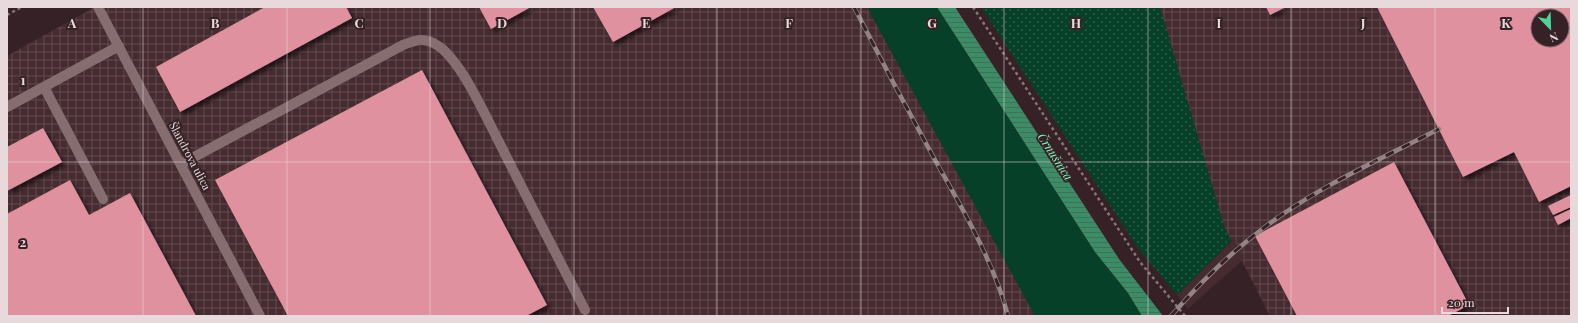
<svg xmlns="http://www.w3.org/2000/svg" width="1578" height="323" font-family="'Playfair Display',serif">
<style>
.built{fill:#462c31}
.industrial{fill:url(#industrial-grid);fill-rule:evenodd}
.grass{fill:url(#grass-dots)}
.garden{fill:#074029}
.water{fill:url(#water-rules)}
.building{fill:#e0919f;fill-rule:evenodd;filter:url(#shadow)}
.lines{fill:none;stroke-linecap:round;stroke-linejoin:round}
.path{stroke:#867578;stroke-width:2.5;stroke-dasharray:3 3;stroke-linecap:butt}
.service{stroke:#856d70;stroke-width:10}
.rail-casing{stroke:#938386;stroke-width:4.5}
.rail{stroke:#362226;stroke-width:3;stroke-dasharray:9;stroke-linecap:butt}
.grid{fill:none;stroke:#e8dadc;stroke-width:1;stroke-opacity:0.55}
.labels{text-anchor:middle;stroke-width:4;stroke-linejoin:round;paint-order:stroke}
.street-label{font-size:11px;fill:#e8dadc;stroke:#362226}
.water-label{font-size:12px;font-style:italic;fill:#82f1bb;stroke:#362226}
.grid-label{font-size:13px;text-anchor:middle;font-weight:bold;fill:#e8dadc;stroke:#362226;stroke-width:4;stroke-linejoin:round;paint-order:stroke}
</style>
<defs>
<pattern id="industrial-grid" width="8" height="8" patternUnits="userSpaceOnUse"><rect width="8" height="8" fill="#462c31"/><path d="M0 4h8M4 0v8" fill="none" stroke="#614a4e"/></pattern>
<pattern id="grass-dots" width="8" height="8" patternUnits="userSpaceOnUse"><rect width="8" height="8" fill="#074029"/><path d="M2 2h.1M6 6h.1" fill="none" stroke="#2b5b47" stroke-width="1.8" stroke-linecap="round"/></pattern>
<pattern id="water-rules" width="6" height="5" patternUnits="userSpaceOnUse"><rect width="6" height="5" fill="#3c8c67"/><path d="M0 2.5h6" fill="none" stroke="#40725a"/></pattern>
<filter id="shadow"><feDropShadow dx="3.5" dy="3.5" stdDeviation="2" flood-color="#0009"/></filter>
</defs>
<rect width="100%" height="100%" fill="#362226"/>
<path class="built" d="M1234,239l10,20 -50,44 -6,6 -11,-14z"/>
<path class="industrial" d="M95,7h772l168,309h-1028v-260z
M1160,7h411v309h-301l-28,-55 2,-2 -10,-20 -3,2 -7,-15zM1538,16h24v24h-24z"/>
<path class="grass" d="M981,7h179l64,219 7,15 -54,54 -40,-48z"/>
<path class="garden" d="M867,7h70l158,245 33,41 14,23h-107z"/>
<path class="water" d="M937,7h18l164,252 44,57h-21l-14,-23 -33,-41z"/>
<path class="building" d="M265,7h81l6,11 -172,94 -24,-45z
M479,7h52l-40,22z
M593,7h83l-63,35z
M1266,7h20l-16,8z
M1377,7h194v179l-32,16 -25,-50 -51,25zM1538,16h24v24h-24z
M422,70l125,235 -21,11h-238l-73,-136z
M43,128l19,34 -55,29v-44z
M1394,162l75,143 -21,11h-151l-42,-80z
M70,180l19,35 41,-22 66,123h-189v-102z
M1571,195v12l-18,8 -5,-9z
M1571,209v9l-13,7 -4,-8z"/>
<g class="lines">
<path class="path" d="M973,7l167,255 45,54
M7,15l15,-8"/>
<path class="service" d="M98,7l162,309
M44,87l59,112
M7,107l112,-61
M181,164l222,-119c15,-6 23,-8 37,2 23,18 45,68 59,95 28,56 57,112 86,168"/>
<defs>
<path id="rail" d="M854,7c26,51 53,102 81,153 27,48 59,102 73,156
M1171,316c27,-31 57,-61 90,-86 54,-42 118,-70 178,-101"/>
</defs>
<use href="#rail" class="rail-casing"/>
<use href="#rail" class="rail"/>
</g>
<path class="grid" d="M143,7v309M287,7v309M430,7v309M574,7v309M717,7v309M861,7v309M1004,7v309M1148,7v309M1291,7v309M1435,7v309M7,162h1564"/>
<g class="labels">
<g class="street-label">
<text transform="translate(190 156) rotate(62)" y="4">Šlandrova ulica</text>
</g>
<g class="water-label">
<text transform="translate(1055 157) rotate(57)" y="4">Črnušnica</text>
</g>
</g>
<g class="grid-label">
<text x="72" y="28">A</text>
<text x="215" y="28">B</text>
<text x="359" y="28">C</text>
<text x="502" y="28">D</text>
<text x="646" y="28">E</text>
<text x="789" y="28">F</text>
<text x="932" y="28">G</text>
<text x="1076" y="28">H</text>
<text x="1219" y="28">I</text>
<text x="1363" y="28">J</text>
<text x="1506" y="28">K</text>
<text x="23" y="85">1</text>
<text x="23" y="247">2</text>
</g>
<rect width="1578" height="323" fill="none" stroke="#e8dadc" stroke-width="16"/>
<g transform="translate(1550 28) rotate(157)"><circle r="19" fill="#362226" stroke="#7d6c6f"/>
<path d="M0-3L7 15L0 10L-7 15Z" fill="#4fd399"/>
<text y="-6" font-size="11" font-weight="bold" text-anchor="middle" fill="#e8dadc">N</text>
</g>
<path d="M1442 307v6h66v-6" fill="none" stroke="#e8dadc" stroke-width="2"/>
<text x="1448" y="307" font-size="12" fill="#e8dadc" stroke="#362226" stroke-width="3" paint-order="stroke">20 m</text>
</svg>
